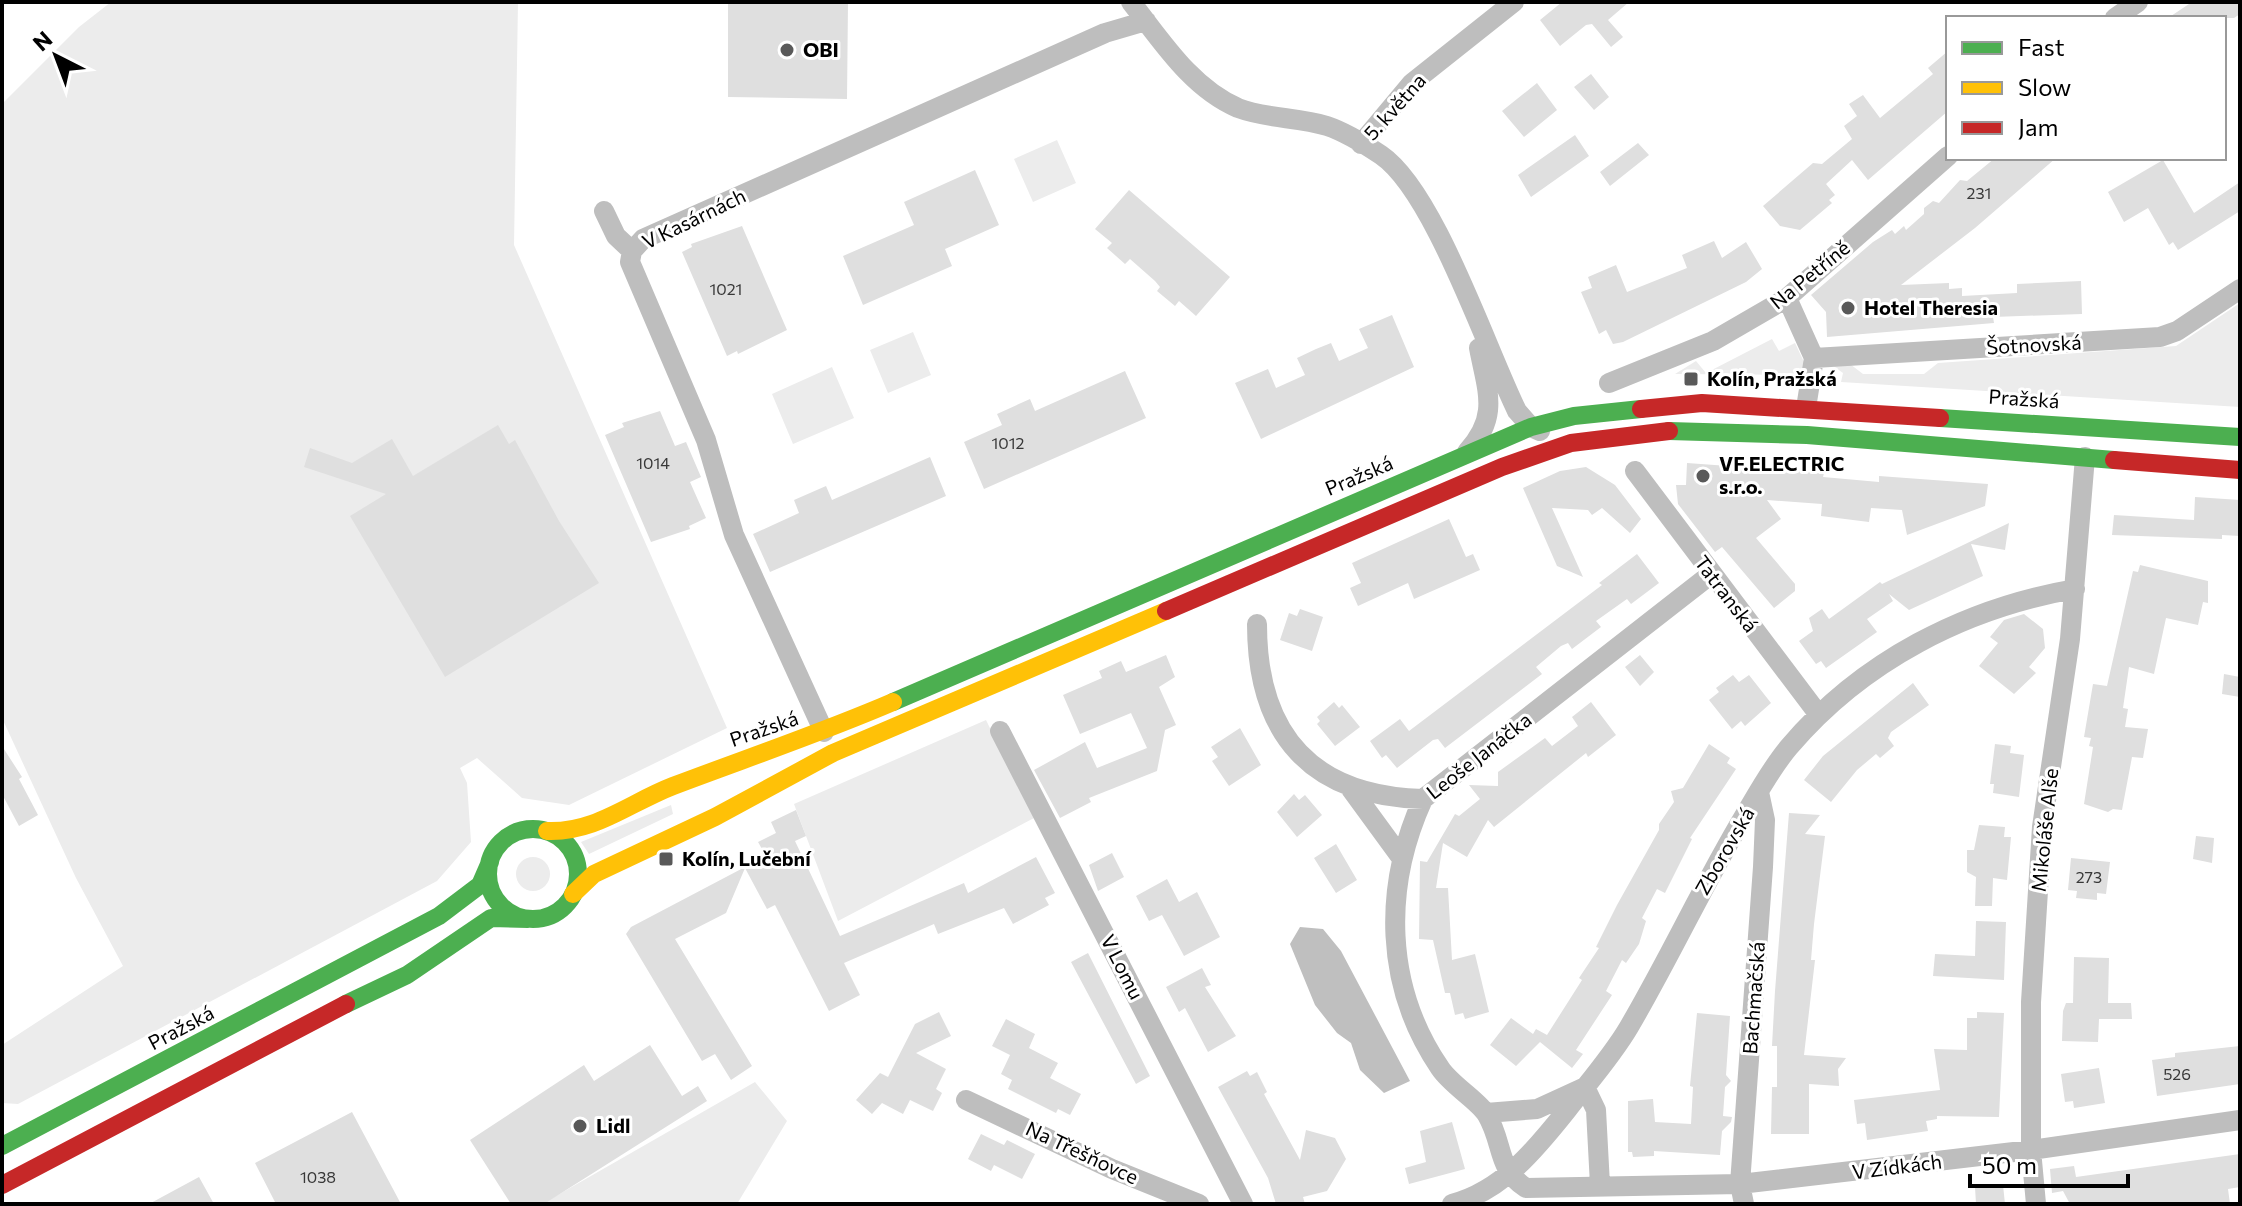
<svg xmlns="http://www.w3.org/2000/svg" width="2242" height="1206" font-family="Commissioner,sans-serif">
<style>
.green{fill:#ececec}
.water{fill:#bfbfbf}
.building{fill:#dfdfdf}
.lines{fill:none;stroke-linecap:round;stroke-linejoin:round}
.street{stroke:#bebebe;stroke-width:20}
.fast{stroke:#4caf50;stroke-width:18}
.slow{stroke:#ffc107;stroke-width:18}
.jam{stroke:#c62828;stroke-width:18}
.poi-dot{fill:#595959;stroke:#fff;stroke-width:3}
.labels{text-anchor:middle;stroke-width:6;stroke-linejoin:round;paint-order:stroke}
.number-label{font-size:16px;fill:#383838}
.poi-label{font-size:20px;font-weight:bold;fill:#000;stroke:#fff;text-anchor:start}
.street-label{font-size:20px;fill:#000;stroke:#fff}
</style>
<rect width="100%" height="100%" fill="#fff"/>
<path class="green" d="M111,2h407l-4,243 213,483 -158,77 -47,-7 -45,-40 -17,10 7,15 4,59 -34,39 -419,223 -16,-1v-58l121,-79 -47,-88 -74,-160v-614l77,-77z
M1057,140l19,43 -43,19 -19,-43z
M2240,303v104l-399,-25 2,-9 -11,-8 18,-1 13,10h61l14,-11 238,-17z
M913,332l18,43 -43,18 -18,-43z
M1772,339l7,12 16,-8 9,19 -2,13 -127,-1 21,-13 10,12z
M832,367l22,51 -61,26 -21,-50z
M986,720l48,98 -196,103 -44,-117z
M671,805l2,9 -84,40 -8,-12z
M516 874a17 17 0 1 1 34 0a17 17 0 1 1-34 0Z
M755,1082l32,39 -50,83h-195z"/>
<path class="water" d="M1300,927l23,2 18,22 69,130 -26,12 -24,-23 -9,-27 -14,-10 -22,-28 -25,-61z"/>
<path class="building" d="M728,2h120l-1,97 -119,-2z
M1562,2h67l-21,18 15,17 -12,10 -19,-23 -6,1 -26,21 -20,-26z
M2192,2h48v12l-6,4h-66z
M1948,51v60l-80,69 -16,-20 -26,24 9,11 -6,5 3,3 -32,27 -20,-4 -17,-20 50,-43 9,1 30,-25 -8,-13 13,-10 -8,-12 14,-9 17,23 53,-44 -5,-6z
M1591,74l18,23 -15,13 -20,-23z
M1537,83l20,27 -33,27 -22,-26z
M1575,135l14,21 -58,41 -13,-22z
M1638,143l11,12 -39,31 -10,-14z
M1995,158h61l-81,70 -74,57 48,-2v6l13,-1v8l55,-3v-9l64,-3 1,33 -89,3 1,6 -167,14 -1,-25 -15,-17 62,-53 19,-12 3,4 9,-8 2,4 18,-16v-6l9,-7 6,2 21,-23 7,1z
M2163,160l31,53 46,-31v29l-62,39 -5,-8 -4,3 -21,-37 -24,14 -16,-30z
M975,170l24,55 -54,24 7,17 -89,39 -20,-49 71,-31 -10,-23z
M1129,190l101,87 -34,39 -17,-15 -4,5 -18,-15 3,-4 -5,-6 -25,-22 -5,5 -18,-16 5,-5 -17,-14z
M742,226l45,104 -49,24 -1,-3 -10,5 -45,-104 10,-5 -1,-3z
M1714,241l8,17 24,-16 16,27 -16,13 -123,60 -10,2 -7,-14 -7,4 -18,-42 11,-4 -4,-11 28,-12 11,27 60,-24 -5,-13z
M1392,315l22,52 -153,72 -26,-56 33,-14 8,19 29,-13 -8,-17 19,-9 15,-6 8,18 29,-13 -9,-19z
M1125,371l21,47 -162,71 -20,-47 38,-17 -5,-11 33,-15 5,12z
M660,411l15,35 11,-4 15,35 -11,5 16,36 -17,8 1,3 -39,13 -46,-107 19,-8 -2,-4z
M498,425l11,19 6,-4 44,81 40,62 -154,94 -95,-161 36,-22 -82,-27 6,-19 42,15 40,-24 21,37z
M930,457l16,39 -176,76 -17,-38 46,-21 -5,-13 32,-14 6,14z
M1687,463l137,10 -1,4 56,5v-6l109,8 -3,22 -78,29 -5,-25 -31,-2 -2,14 -48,-6 1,-12 -55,-4 14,19 -25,19 39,46v7l-21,17 -52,-61 -7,5 -37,-48 -2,-19h10z
M1586,467l29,18 26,34 -11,14 -28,-25 -10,7 -4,-5 -36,-2 31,69 -26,-11 -34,-78 37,-17z
M2195,497l45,3v36l-18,-1v4l-110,-4 2,-20 80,5z
M1449,519l17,38 7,-3 7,16 -66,29 -6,-16 -50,23 -8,-18 11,-5 -9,-20z
M2009,523l-4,27 -34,-6 12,32 -74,34 -20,-16 4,7 -26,18 10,13 -51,36 -5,-7 -5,3 -17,-23 14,-10 -4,-13 13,-9 7,10 51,-37 2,2z
M1637,554l22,29 -28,21 -4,-5 -31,22 5,6 -29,22 -4,-6 -7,3 -25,21 6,7 -97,74 -7,-9 -5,1 -36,28 -11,-13 -4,3 -12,-17 30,-22 9,12 193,-146 -3,-2z
M2140,565l68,16v22l-5,-1 -5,23 -32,-7 -12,56 -25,-7 -6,41 5,1 -3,18 23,2 -5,29 -11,-1 -10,53 -9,-1 -5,3 -24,-8 9,-57 -4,-1 2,-8 -7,-1 9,-53 14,2 26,-115 5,1z
M1300,609l23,8 -11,34 -32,-11 9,-27 8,3z
M2024,614l19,15 2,19 -16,19 7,6 -22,21 -35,-28 19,-23 -8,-6 14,-17z
M1166,655l9,22 -16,10 17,38 -11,5 -8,41 -68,27 2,4 -31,16 -26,-48 51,-28 12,26 50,-20 -16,-35 -51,21 -17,-39 39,-17 -3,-7 22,-10 5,11z
M1640,655l14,17 -14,14 -15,-19z
M2224,674l16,3v20l-18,-3z
M1733,675l6,7 10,-7 22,28 -26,23 -4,-5 -9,8 -23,-29 10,-8 -3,-4z
M1913,683l16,22 -38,27 -3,6 6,8 -14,12 -4,-4 -19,16 -26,32 -27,-22 19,-24z
M1334,702l5,6 3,-3 18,22 -25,19 -18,-22 3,-3 -3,-4z
M1591,702l25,33 -28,22 -2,-4 -92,74 -6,-7 -21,37 -24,-14 -7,45h12l4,72 23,-6 14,58 -24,7 -2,-6 -8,2 -5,-22h-5l-12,-53 -14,-1 1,-78 7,1 28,-48 4,2 21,-17 -11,-14 29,1v-14l47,-34 7,8 26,-20 -6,-9z
M1240,728l21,37 -32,21 -17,-25 6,-4 -7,-10z
M1709,744l21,14 -3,5 9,6 -46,69 2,1 -27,54 -8,-4 -15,29 4,3 -7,23 -13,19 -4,-3 -16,31 6,4 -36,55 7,4 -11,14 -32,-26 -24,24 -26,-21 21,-27 22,16 3,-5 11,6 35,-55 -3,-2 20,-30 -3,-1 21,-42 42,-75v-6l15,-22 -3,-11 12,-3z
M1995,744l16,2 -1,7 14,2 -5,42 -26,-4 1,-9h-4z
M2,746l20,31 -3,2 19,36 -19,11 -17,-32z
M1294,794l5,6 6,-5 17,20 -25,22 -20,-25z
M796,810l10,26 -11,5 45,95 124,-53 4,10 68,-36 19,36 -10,5 4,7 -36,19 -9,-16 -66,26 -4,-10 -90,39 16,32 -31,16 -54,-106 -8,4 -22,-41 -19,45 -51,26 77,127 -21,14 -16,-26 -13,7 -76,-127 5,-7 135,-71 -8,-14 18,-9 -5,-11z
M1789,813l31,2 -15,19 20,2 -11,88 -3,36h4l-11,95 42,3 -8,11 1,17 -30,-2v50h-38l1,-47h5v-41h-5l3,-55z
M1979,825l26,2 -1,10h7l-4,43 -14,-2 -1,28h-17l1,-29 -9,-5v-22h7z
M2196,836l18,2 -2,25 -19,-4z
M1336,844l21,36 -21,13 -22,-35z
M1112,853l12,24 -26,14 -9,-26z
M2071,858l39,4 -4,32 -9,-1v7l-21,-2 1,-7 -9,-1z
M1167,879l12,23 18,-10 23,45 -36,19 -22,-41 -13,6 -13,-25z
M1976,921l30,1 -2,58 -71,-4 2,-22 40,2z
M1088,953l62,123 -14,8 -65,-122z
M2074,957l35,1 -1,45h23l1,16h-33l-1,23 -36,-1 1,-30 3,-8h7z
M1202,968l9,17 -6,2 31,49 -28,16 -23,-44 -6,4 -13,-25z
M939,1012l12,24 -35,17 30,16 -10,20 6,4 -9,18 -23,-11 -7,14 -21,-11 -10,11 -16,-14 24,-27 8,4 27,-53z
M1977,1012l27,1 -5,104 -62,-1v3l-11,2 2,10 -61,9 -2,-17 -8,1 -3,-24 86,-10 -6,-41 33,1v-32h10z
M1697,1013l33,3 -4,59 5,6 -6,6 -2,29 9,1 -1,5 -9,9 -2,24 -66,-4v5l-21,1 -1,-5h-4v-51l25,-2 2,23 36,2 2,-37 -3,-1z
M1006,1019l29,15 -6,14 29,15 -8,15 31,16 -11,21 -12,-6 -2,4 -48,-24 4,-9 -11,-6 9,-19 -18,-9z
M650,1045l32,51 16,-10 9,15 -163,103h-33l-41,-64 114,-75 10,16z
M2240,1046v38l-83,12 -5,-36 23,-3v-4z
M2099,1068l6,35 -31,5 -1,-7 -8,1 -4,-28z
M1247,1071l3,5 7,-4 10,20 -3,2 36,66 6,-30 29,8 11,21 -19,32 -24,6 2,7h-29l-8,-26 -50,-91z
M352,1112l49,92h-125l-21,-41z
M1452,1122l13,47 -56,15 -4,-16 21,-6 -6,-31z
M981,1134l23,11 3,-5 28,14 -13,25 -28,-14 -3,6 -23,-12z
M2240,1154v33l-12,2 2,15h-160l-7,-13 -11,2 -2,-24 24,-3 2,11z
M199,1177l15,27h-65z
M2003,1185l2,19h-29l-1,-17z"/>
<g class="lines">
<path class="street" d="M1131,2c30,38 60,86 107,106 29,11 60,9 89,18 18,6 39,19 54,29 53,36 105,193 136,256l14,16 9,4
M2115,18l23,-16
M1361,144l51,-61 102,-81
M604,211l12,25 16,15
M1787,298l27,60 -8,50
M1814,358l346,-21 17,-6 63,-42
M1609,383l104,-42 74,-43 161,-142
M1467,452c33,-36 20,-61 12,-104
M1635,471l184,244
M1710,575l-287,224c-40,88 -39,187 17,269 11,17 40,34 47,47 17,29 9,53 39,73l214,-4 291,-34 209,-30
M1257,624c0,111 54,172 166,175
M1000,731l243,473
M824,732l-90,-197 -28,-95 -76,-178 2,-11 11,-12 462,-206 41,-12
M1351,789l49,67
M966,1100l146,69 87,35
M1486,1113l51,-4 48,-22 11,23 4,75
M1452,1204c50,-13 84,-55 115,-94 21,-27 45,-54 62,-83 41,-70 75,-144 117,-214 13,-22 26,-46 43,-66 73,-86 176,-139 286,-158
M1744,1204l-4,-20 23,-317 2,-47 -6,-28
M2036,1204l-5,-54v-148l11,-175 28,-188 15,-182"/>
<path class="fast" d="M1940,418l300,19
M1669,431l138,4 307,25
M893,702l638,-275 43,-11 67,-7
M488 874a45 45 0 1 1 90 0a45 45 0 1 1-90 0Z
M346,1004l61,-29 84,-57 37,1
M2,1146l437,-230 41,-31 10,-23"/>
<path class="slow" d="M547,831c48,2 82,-28 126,-45 74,-28 148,-53 220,-84
M573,894l21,-20 121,-57 118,-64 333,-142"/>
<path class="jam" d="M1641,409l61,-6 238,15
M2114,460l126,10
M1166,611l336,-144 69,-24 98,-12
M2,1185l344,-181"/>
</g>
<g class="poi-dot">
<circle cx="787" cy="50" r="8"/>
<circle cx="1848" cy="308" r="8"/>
<rect x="1683" y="371" width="16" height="16" rx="4"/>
<circle cx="1703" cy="476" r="8"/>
<rect x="658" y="851" width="16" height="16" rx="4"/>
<circle cx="580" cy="1126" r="8"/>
</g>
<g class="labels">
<g class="number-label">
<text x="1979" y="199">231</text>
<text x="726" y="295">1021</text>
<text x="1008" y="449">1012</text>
<text x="653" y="469">1014</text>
<text x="2089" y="883">273</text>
<text x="2177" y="1080">526</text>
<text x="318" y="1183">1038</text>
</g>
<g class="poi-label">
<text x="803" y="57">OBI</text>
<text x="1864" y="315">Hotel Theresia</text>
<text x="1707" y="386">Kolín, Pražská</text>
<text x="1719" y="471">VF.ELECTRIC<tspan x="1719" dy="23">s.r.o.</tspan></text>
<text x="682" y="866">Kolín, Lučební</text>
<text x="596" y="1133">Lidl</text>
</g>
<g class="street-label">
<text transform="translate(1395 107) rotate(-48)" y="7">5. května</text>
<text transform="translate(694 219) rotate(-26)" y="7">V Kasárnách</text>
<text transform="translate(1810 275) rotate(-39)" y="7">Na Petříně</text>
<text transform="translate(2034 345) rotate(-3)" y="7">Šotnovská</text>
<text transform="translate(2024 399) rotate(4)" y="7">Pražská</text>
<text transform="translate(1359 476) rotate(-23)" y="7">Pražská</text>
<text transform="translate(1726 594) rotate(53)" y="7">Tatranská</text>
<text transform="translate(764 729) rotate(-19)" y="7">Pražská</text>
<text transform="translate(1479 756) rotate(-38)" y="7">Leoše Janáčka</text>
<text transform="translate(2045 830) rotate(-84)" y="7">Mikoláše Alše</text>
<text transform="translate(1725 851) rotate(-60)" y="7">Zborovská</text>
<text transform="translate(1122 967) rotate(63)" y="7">V Lomu</text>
<text transform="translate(1754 998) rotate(-86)" y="7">Bachmačská</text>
<text transform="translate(181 1028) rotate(-28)" y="7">Pražská</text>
<text transform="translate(1082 1153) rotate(25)" y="7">Na Třešňovce</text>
<text transform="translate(1897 1167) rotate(-7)" y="7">V Zídkách</text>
</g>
</g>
<rect width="2242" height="1206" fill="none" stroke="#000000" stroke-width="8"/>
<rect x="1946" y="16" width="280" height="144" fill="#ffffff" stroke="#999999" stroke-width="2"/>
<rect x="1962" y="42" width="40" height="12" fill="#4caf50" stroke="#999999" stroke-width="2"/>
<text x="2018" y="56" font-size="24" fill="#000000">Fast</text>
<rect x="1962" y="82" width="40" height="12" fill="#ffc107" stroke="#999999" stroke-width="2"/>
<text x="2018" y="96" font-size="24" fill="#000000">Slow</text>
<rect x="1962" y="122" width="40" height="12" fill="#c62828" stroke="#999999" stroke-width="2"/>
<text x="2018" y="136" font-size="24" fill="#000000">Jam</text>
<g transform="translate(56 56) rotate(318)" stroke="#ffffff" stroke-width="6" paint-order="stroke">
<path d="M0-6L14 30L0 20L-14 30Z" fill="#000000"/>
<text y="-12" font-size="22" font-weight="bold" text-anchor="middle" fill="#000000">N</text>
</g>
<path d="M1970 1174v12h158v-12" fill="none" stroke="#000000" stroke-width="4"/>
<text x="1982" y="1174" font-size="24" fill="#000000" stroke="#ffffff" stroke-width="6" paint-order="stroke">50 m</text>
</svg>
